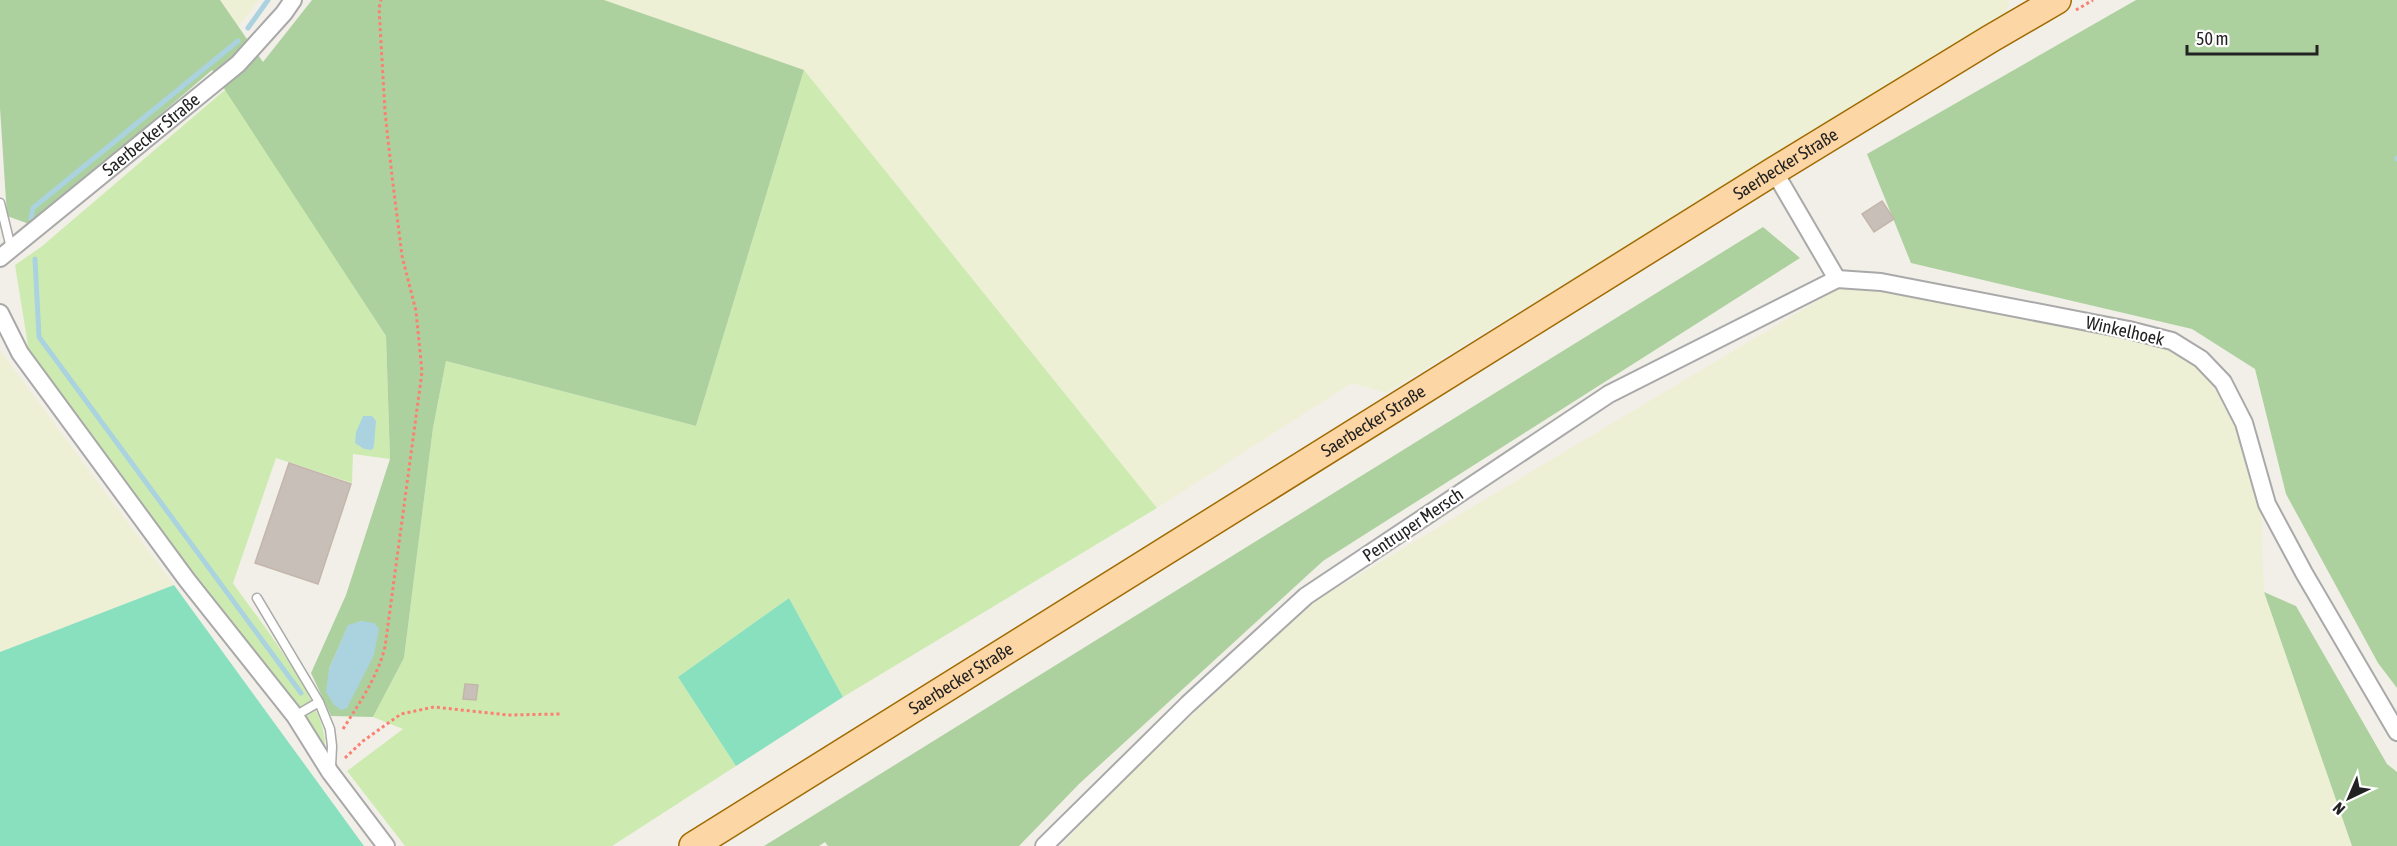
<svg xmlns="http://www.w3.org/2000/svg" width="2397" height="846" font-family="'Asap Condensed',sans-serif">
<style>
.farmland{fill:#eef0d5}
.grass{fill:#cdebb0}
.forest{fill:#add19e;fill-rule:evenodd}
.pitch{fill:#88e0be}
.water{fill:#aad3df}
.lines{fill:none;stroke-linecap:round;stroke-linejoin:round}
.stream{stroke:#aad3df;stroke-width:5}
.building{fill:#c7bfb8;stroke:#c4b6ab;stroke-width:1.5}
.service-casing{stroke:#a9a9a9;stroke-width:11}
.minor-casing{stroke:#a9a9a9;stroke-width:20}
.primary-casing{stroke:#a06b00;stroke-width:30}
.path{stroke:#fa8072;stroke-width:3;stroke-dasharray:3 3;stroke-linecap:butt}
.service{stroke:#fff;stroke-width:8}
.minor{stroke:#fff;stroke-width:16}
.primary{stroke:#fcd6a4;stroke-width:27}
.labels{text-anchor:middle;stroke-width:4.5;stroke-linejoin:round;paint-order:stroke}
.street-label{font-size:18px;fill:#222;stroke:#fff}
</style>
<rect width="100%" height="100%" fill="#f2efe9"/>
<path class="farmland" d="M220,0h39l-21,27z
M604,0h1405l-2,13 -621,380 -34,-10 -195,125 -353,-438z
M1878,288l287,59 36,24 18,24 18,34 24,84 3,79 88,254h-1291l47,-52 202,-190 527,-315z
M0,350l174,235 -174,67z"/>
<path class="grass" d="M804,70l353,438 -314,189 -54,-99 -111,79 58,89 -124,80h-207l-58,-75 56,-42 -30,-12 31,-59 29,-230 13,-67 250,65z
M226,89l160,247 4,123 -37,-5 -1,29 -76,-25 -43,125c21,31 106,136 90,170l-294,-401 -14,-87 26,-18z"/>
<path class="forest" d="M0,0h220l43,62 49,-62h292l200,70 -108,356 -250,-65 -13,67 -29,230 -31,59 -42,-1 -20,-43 35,-78 44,-136 -4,-123 -174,-266 -180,155 -25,-9 -7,-108zM362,621l-14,81 -1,6 -18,-39 19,-43z
M2136,0h261v688l-19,-25 -92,-169 -31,-125 -63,-40 -281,-66 -44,-109z
M1763,227l37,31 -477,303 -244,223 -60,62h-191l-3,-4 -6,4h-55z
M2264,592l32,14 91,158 10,8v74h-45z"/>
<path class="pitch" d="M174,585l190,261h-364v-194z
M789,598l54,99 -107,69 -58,-89z"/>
<path class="water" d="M363,416h9l4,5 -2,25 -2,4 -8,-1 -9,-6 1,-11z
M362,621l12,2 5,6 -5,26 -27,53 -5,2 -8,-5 -8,-13 3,-23 19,-44z"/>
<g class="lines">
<path class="stream" d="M248,28l20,-28
M2397,158v1
M31,218l2,-10 205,-167
M35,259l4,78 262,356"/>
</g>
<path class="building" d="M1882,201l12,18 -20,13 -12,-18z
M289,463l62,21 -33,100 -63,-21z
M465,684l13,1 -2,15 -13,-1z"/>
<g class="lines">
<defs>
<path id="service" d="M0,203l11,45
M257,598l62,104 11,27 2,17 -1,21
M295,716l24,-14"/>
<g id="minor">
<path d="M1774,171l63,108"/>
<path id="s1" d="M0,258l238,-194 46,-51 9,-13"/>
<path d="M1837,279l44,3 248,48 43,11 29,18 22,23 21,41 23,81 37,69 93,159"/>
<path d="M0,313l20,40 167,227 108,136 35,56 56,74"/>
<path d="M1044,846l144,-142 118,-108 303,-202 228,-115"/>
</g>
<g id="primary">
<path id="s2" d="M693,846l1081,-675 216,-132 67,-39"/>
</g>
</defs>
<use href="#service" class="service-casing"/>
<use href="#minor" class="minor-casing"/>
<use href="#primary" class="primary-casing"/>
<path class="path" d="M2076,10l17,-10
M343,729c17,-27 34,-51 42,-82l37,-275 -6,-61 -14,-55 -10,-80 -7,-64 -6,-104 2,-8
M345,758l18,-17 38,-27 33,-7 74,8 52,-1"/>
<use href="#service" class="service"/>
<use href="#minor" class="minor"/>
<use href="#primary" class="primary"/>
</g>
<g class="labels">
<g class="street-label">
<text dy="6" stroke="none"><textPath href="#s1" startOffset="195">Saerbecker Straße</textPath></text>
<text dy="6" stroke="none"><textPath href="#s2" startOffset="1288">Saerbecker Straße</textPath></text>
<text transform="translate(2125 331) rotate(13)" y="6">Winkelhoek</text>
<text dy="6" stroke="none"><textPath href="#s2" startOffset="802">Saerbecker Straße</textPath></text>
<text transform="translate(1413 525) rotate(-34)" y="6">Pentruper Mersch</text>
<text dy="6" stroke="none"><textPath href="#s2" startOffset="316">Saerbecker Straße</textPath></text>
</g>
</g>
<g transform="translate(2349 798) rotate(224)" stroke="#ffffff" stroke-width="4.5" paint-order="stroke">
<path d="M0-4.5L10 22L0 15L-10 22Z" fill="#222222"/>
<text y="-9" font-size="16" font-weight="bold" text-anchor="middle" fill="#222222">N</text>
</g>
<path d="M2187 45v9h130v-9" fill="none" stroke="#222222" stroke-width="3"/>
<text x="2196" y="45" font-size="18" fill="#222222" stroke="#ffffff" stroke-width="4.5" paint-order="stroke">50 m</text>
</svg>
